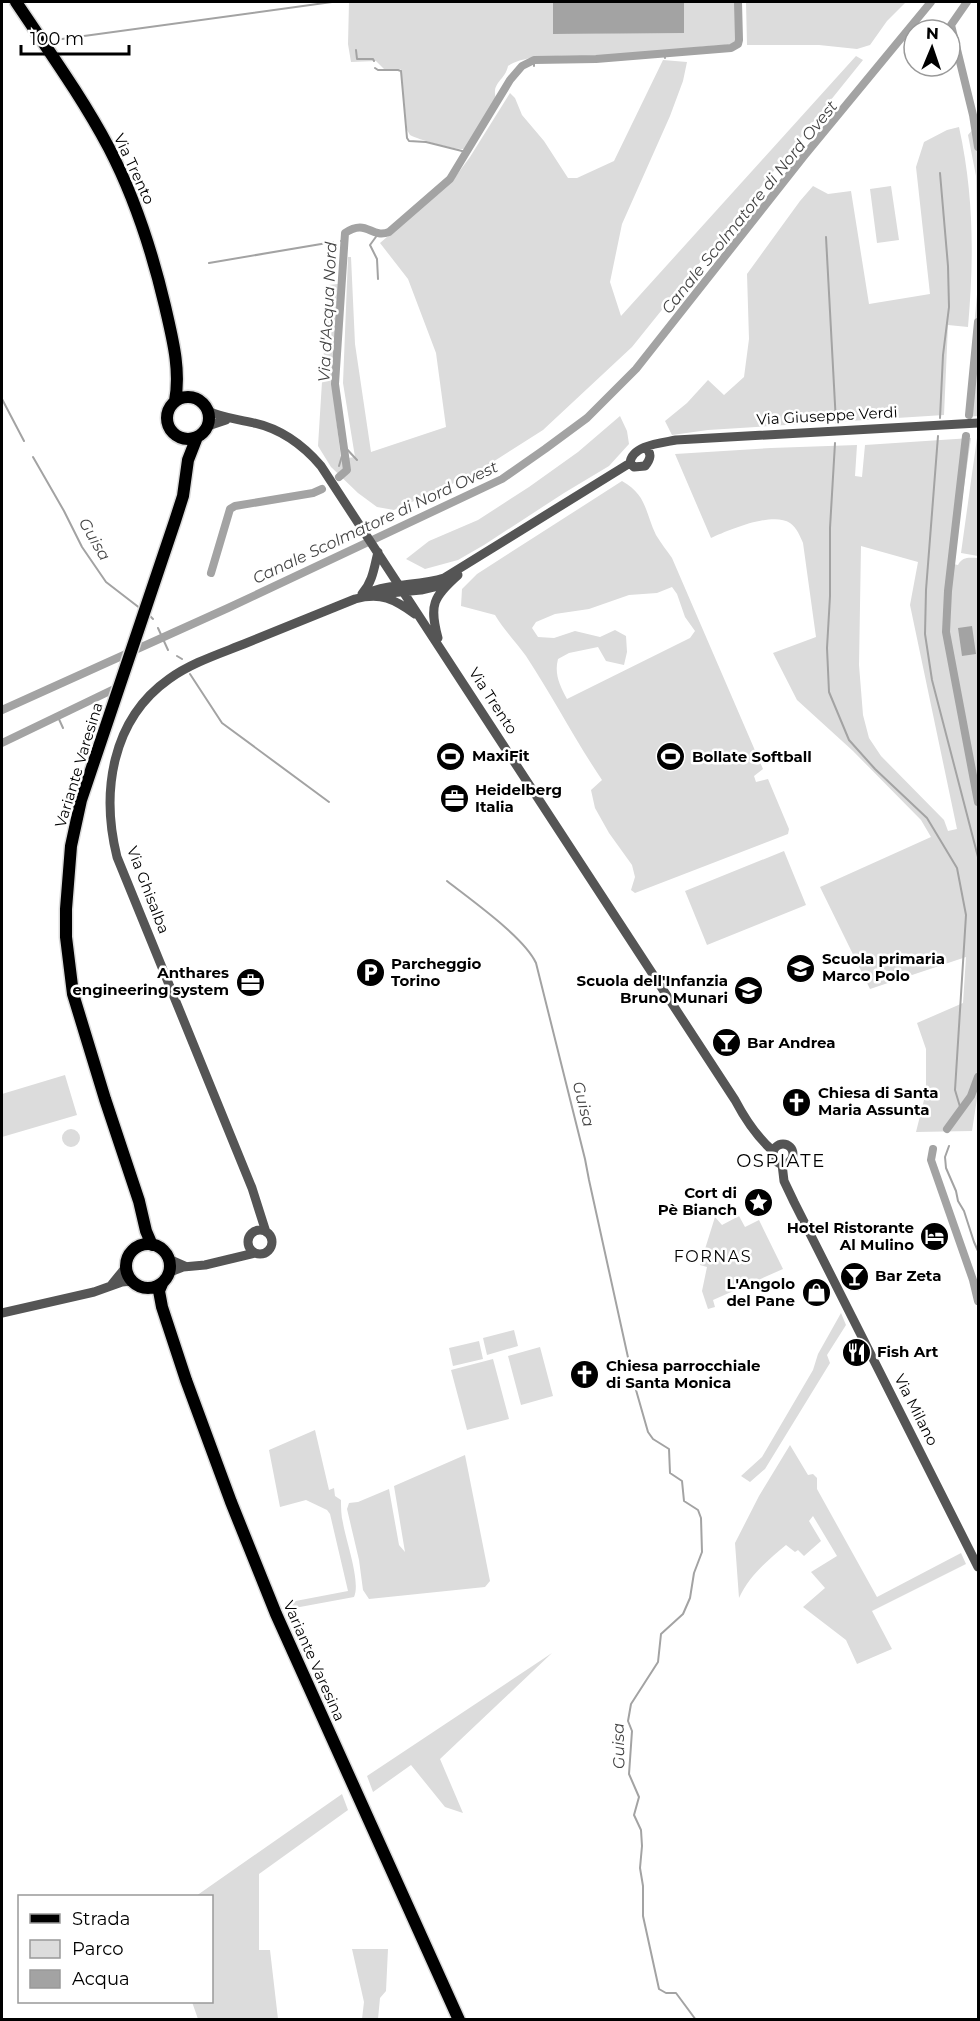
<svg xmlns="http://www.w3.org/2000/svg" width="980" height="2021" font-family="Montserrat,sans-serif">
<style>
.green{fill:#dcdcdc;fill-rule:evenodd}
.water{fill:#a3a3a3}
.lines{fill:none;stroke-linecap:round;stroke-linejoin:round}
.stream{stroke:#a3a3a3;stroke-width:2}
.canal{stroke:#a3a3a3;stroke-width:8}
.primary-casing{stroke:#dbdbdb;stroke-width:15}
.tertiary{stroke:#555;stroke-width:9}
.primary{stroke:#000;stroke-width:12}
.labels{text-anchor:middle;stroke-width:5;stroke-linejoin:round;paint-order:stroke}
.street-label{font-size:15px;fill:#000;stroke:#fff}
.poi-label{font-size:15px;font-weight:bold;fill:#000;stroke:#fff;text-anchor:start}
.water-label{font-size:16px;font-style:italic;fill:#444;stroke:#fff}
.neighbourhood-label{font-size:16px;letter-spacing:1.5px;fill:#000;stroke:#fff}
.quarter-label{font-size:18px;letter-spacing:1.5px;fill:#000;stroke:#fff}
</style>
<rect width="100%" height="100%" fill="#fff"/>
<path class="green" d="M349,2h204l1,32 130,-2v-30h52l-1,7 1,32 -1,2c-14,4 -29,1 -43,6 -28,2 -56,4 -83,6 -29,3 -78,-4 -101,11 -3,15 -17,16 -12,33l-31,50c-10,1 -46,-9 -55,-14l-3,-5 -6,-61h-17l-8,-8 -25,1 -3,-18z
M746,2h160l-19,19 -17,24 -13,4 -38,-4h-72z
M856,56l7,4 -231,287 -89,83 -69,44 -80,36 -17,-3 -19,-14 -27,-26 -13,-21 10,-161 10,-1 -6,100 9,75 14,-2 -12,-74 5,-126h3l4,87 16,108 75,-25 -10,-74 -28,-74 -28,-36 73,-63 17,-23 40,-64 5,5 7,17 22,26 24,37h9l37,-17 49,-101 24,2 -4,19 -13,35 -48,108 -12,58 11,34z
M978,118v298l-12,1 12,-134 -2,-107 -8,-41 6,-7 -1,-8z
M959,127c15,68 15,131 9,200l-20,-2 -4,90 -236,15 -36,5 -7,-14 22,-18 21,-23 16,15 20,-18 5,-38 -2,-65 53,-73 13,-15 15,8 23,-3 18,113 61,-10 -14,-127 8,-25 23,-12z
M891,186l8,54 -22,3 -7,-54z
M620,416l7,15 2,13 -20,22 -45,27 -80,52 -26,15 -33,9 -19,-10 23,-18 49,-21 51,-33 49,-35z
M971,438l-18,126 5,1c5,-9 11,-7 20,-7v219l-2,9 2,10v296l-6,39 -56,1 10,-40v-43l-9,-26 46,-20 3,-46 -96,32 -50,-102 111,-50 -10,-17 -68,-69 -56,-51 -24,-47 43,-16 -13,-94c-3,-7 -6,-15 -13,-20 -17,-12 -61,7 -79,15l-36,-84 96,-6 86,-3 -2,31 7,1 3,-32zM861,546l57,16 -8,43 47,224 -9,2 -4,-11 -63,-64 -12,-18 -6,-23 -4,-50z
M977,438h1v118l-17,-3z
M622,481c25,14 23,31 34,54 5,8 11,16 16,23l91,211 -9,7 2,6 12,-3 21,50 -1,5 -153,59 -4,-3 4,-13 -3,-12 -23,-32 -14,-25 -4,-18 11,-10c-27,-40 -49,-83 -76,-124 -10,-14 -22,-26 -31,-41l-34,-9 1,-17 15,-15zM672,587l5,7 8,23 10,14 -5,7 -123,61c-7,-13 -13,-25 -9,-40l11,-6 29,-6 8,14 18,4 3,-13 -1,-16 -11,-6 -15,7 -25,-6 -21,7 -16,-1 -6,-9 4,-6 19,-8 34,-5 40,-14 28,-2z
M784,851l22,54 -99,40 -22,-54z
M65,1075l12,40 -75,22v-43z
M62 1138a9 9 0 1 1 18 0a9 9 0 1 1-18 0Z
M739,1216l6,11 14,-7 24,49 -70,31 2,7 -7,2 -6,-18 5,-24 -7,-2 15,-48 7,8z
M841,1313l5,12 -19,30 3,8 -65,106 -15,13 -9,-6 21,-19 51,-87 5,-16z
M514,1330l4,16 -31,9 -4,-17z
M479,1341l4,18 -30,7 -4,-18z
M540,1347l13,49 -32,9 -13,-49z
M493,1359l16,60 -42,11 -16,-60z
M315,1430l14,60 5,-2 1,8 6,4c0,7 0,16 2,23 3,18 18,59 11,74l-65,12 -4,-6 63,-12 -18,-77 -3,-4 -21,-10 -26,7 -11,-57z
M790,1445l18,30 5,-1 4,4v11l60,108 84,-44 5,11 -94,47 20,38 -35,15 -11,-24 -43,-33 22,-19 -14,-16 26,-16 -24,-40 -4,5 12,20 -17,15 -6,-6 -3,2 -9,-7c-19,16 -36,30 -47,53l-4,-55 24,-47z
M465,1455l25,126 -5,6 -116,12 -6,-9 -4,-30 -12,-51 2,-6 9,-1 31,-13 10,56 6,7 -11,-66z
M552,1653l-112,106 23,54 -18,-6 -34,-42 -38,27 -6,-16z
M342,1794l6,16 -89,64v76h11l8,69h-80l-6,-17h20v-106h-16z
M352,1949h36l-2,42 -6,7 -2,21h-16l2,-17z"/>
<path class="water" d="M553,2h131v31l-131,1z
M972,626l4,28 -14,2 -4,-28z"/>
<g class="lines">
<path class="stream" d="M62,39l270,-37
M356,50l1,9h16l1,2
M664,54l1,4
M534,66v-6
M375,68l3,2h20l3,1 6,67 2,3 17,1 40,10
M378,234l-8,11 7,14 1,20
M826,237l10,186
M341,241h2
M209,263l124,-21
M2,399l22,42
M940,418l3,-63 6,-48 -1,-41 -8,-93
M938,436l-12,154 -1,44 7,46 46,177
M835,443l-5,85v68l-3,52 2,44 20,48 26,29 52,49 30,50 9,47 -11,175 6,20
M343,445l14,15
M33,457l31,54 18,36 24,35 35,27
M339,466l5,-17
M148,614l5,5
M158,628l10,22
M177,656l5,3
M190,674l32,49 107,79
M58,717l5,11
M447,881c24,19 77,56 89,82l49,196 4,21 42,191
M949,1146l-4,11 1,11 10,23 2,10 6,10 10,31 4,9
M634,1383l14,49 5,7 16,10 1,24 12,8 2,20 14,9 3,8 1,34 -8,21 -4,25 -7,16 -22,20 -3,28 -27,42 -3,17 4,10 -3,43 10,23 -5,18 7,15 1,16 -2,22 3,18v30l16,73 7,4h10l20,27"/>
<path class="canal" d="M967,2l-16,23 22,90 5,32
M969,415l9,-93
M966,436l-18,155 -2,41 32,170
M339,477l8,-7 -12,-86 10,-151c22,-15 26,6 44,-1l61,-53 60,-99 12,-14 12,-6 62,-1 135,-11 7,-4 1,-4 -1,-38
M211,573l19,-64 5,-3 78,-13 9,-4
M2,710l226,-102 274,-129 43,-30 42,-31 49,-49 168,-213 127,-154
M2,743l110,-53
M947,1129l24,-33 7,-19
M933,1149l-2,11 42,120 5,21"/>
<defs>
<path id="primary" d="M16,2c32,48 66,95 93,146 26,50 43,103 56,158 7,31 16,63 10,95
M167 418a21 21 0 1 1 42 0a21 21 0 1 1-42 0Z
M126 1266a22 22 0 1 1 44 0a22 22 0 1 1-44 0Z
M152,1245l-6,-14 -7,-30 -34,-102 -32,-105 -7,-57v-28l5,-63 10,-46 94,-279 8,-25 5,-36 9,-23
M162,1284l-3,7 3,16 24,73 45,122 45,112 183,406"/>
</defs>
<use href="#primary" class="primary-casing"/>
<path class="tertiary" d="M208,411c15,7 30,8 46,12 27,6 49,22 67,43l414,634c10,19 22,37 38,51
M208,426l18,-6
M630,463c2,-18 32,-20 46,-23l302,-17
M630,463l4,4 11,-1c5,-6 8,-13 0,-18
M362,594c11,-13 12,-26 16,-42
M365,594c25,-11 53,-8 79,-16l186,-115
M379,594l42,-4 21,-5
M438,638c-9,-33 -5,-41 20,-63
M773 1154a10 10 0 1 1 20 0a10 10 0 1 1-20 0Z
M782,1164l2,17 10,21 184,365
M248 1242a12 12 0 1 1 24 0a12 12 0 1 1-24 0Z
M266,1232l-14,-44 -135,-331c-16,-64 -6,-137 52,-178 22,-16 50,-25 75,-35 37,-15 74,-30 111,-45 26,-7 39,0 60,15
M169,1259l16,7
M170,1272l13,-5 22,-2 50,-12
M112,1284l14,-17
M2,1313l92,-21 28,-10 10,-1"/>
<use href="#primary" class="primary"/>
</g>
<defs>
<symbol id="stadium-disc" viewBox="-11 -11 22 22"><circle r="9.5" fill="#000" stroke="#fff"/><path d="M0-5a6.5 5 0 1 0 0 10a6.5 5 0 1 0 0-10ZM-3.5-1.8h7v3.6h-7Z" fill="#fff"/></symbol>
<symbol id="office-disc" viewBox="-11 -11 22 22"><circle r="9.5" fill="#000" stroke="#fff"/><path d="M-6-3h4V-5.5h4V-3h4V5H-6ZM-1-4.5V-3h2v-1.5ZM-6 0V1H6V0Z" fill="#fff"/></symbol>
<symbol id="school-disc" viewBox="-11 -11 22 22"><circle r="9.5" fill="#000" stroke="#fff"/><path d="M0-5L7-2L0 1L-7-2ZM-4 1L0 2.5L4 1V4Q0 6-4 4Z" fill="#fff"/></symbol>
<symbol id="parking-disc" viewBox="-11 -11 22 22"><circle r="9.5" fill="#000" stroke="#fff"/><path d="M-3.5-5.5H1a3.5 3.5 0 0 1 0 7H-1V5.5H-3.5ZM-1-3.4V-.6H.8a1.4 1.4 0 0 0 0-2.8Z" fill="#fff"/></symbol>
<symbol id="bar-disc" viewBox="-11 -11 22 22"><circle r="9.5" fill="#000" stroke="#fff"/><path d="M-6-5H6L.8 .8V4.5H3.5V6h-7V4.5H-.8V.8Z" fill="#fff"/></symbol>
<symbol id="church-disc" viewBox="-11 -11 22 22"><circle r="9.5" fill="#000" stroke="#fff"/><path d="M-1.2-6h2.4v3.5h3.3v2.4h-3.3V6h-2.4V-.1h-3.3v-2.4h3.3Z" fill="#fff"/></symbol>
<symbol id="sight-disc" viewBox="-11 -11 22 22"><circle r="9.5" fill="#000" stroke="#fff"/><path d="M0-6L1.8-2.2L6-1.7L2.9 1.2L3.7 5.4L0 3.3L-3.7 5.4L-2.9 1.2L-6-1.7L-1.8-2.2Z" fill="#fff"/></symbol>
<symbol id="hotel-disc" viewBox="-11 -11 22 22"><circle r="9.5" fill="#000" stroke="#fff"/><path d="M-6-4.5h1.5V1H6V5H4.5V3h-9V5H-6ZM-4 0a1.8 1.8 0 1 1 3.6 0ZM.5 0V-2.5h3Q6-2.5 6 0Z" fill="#fff"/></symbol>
<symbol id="shop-disc" viewBox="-11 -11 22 22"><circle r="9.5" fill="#000" stroke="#fff"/><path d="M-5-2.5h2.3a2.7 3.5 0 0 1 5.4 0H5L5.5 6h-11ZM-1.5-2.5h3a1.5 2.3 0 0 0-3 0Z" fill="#fff"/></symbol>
<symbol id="restaurant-disc" viewBox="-11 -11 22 22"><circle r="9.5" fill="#000" stroke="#fff"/><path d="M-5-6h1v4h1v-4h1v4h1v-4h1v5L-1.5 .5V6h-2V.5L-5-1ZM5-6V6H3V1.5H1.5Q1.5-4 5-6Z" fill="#fff"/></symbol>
</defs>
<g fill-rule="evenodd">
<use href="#stadium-disc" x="434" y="740" width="33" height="33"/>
<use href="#stadium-disc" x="654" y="740" width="33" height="33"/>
<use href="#office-disc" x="438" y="782" width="33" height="33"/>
<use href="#school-disc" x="784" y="952" width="33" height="33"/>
<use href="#parking-disc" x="354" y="956" width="33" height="33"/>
<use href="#office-disc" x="234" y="966" width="33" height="33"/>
<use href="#school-disc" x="732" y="974" width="33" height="33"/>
<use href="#bar-disc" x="710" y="1026" width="33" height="33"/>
<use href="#church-disc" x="780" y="1086" width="33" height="33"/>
<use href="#sight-disc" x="742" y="1186" width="33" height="33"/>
<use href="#hotel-disc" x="918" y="1220" width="33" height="33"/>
<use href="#bar-disc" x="838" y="1260" width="33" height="33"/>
<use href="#shop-disc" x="800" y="1276" width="33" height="33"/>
<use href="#restaurant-disc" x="840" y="1336" width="33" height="33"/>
<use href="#church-disc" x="568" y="1358" width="33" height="33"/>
</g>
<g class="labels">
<g class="street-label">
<text transform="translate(134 169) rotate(65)" y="5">Via Trento</text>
<text transform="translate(827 416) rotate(-3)" y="5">Via Giuseppe Verdi</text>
<text transform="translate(493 701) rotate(57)" y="5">Via Trento</text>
<text transform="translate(79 765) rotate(-73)" y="5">Variante Varesina</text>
<text transform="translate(148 890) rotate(69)" y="5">Via Ghisalba</text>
<text transform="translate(916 1410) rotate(63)" y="5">Via Milano</text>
<text transform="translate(314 1661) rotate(66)" y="5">Variante Varesina</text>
</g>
<g class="poi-label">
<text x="472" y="761">MaxiFit</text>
<text x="692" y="762">Bollate Softball</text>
<text x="475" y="795">Heidelberg<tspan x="475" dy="17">Italia</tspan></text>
<text x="822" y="964">Scuola primaria<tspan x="822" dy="17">Marco Polo</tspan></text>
<text x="391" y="969">Parcheggio<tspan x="391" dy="17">Torino</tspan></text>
<text x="229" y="978" text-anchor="end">Anthares<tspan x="229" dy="17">engineering system</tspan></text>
<text x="728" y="986" text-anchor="end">Scuola dell'Infanzia<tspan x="728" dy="17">Bruno Munari</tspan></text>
<text x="747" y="1048">Bar Andrea</text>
<text x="818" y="1098">Chiesa di Santa<tspan x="818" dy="17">Maria Assunta</tspan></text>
<text x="737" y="1198" text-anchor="end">Cort di<tspan x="737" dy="17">Pè Bianch</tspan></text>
<text x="914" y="1233" text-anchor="end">Hotel Ristorante<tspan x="914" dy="17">Al Mulino</tspan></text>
<text x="875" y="1281">Bar Zeta</text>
<text x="795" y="1289" text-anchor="end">L'Angolo<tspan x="795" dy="17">del Pane</tspan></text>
<text x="877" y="1357">Fish Art</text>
<text x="606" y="1371">Chiesa parrocchiale<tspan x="606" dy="17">di Santa Monica</tspan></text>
</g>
<g class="water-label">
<text transform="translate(749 207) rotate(-51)" y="6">Canale Scolmatore di Nord Ovest</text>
<text transform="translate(327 312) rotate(-87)" y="6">Via d'Acqua Nord</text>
<text transform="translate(375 522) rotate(-25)" y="6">Canale Scolmatore di Nord Ovest</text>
<text transform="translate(95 539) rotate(60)" y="6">Guisa</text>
<text transform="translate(584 1104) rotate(76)" y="6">Guisa</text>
<text transform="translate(618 1746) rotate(-91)" y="6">Guisa</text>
</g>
<g class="neighbourhood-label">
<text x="713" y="1262">FORNAS</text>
</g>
<g class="quarter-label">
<text x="781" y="1167">OSPIATE</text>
</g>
</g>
<rect width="980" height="2021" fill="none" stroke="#000000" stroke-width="6"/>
<rect x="18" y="1895" width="195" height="108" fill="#ffffff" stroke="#999999" stroke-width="1.5"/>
<rect x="30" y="1914" width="30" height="9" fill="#000000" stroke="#999999" stroke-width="1.5"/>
<text x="72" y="1925" font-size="18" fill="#000000">Strada</text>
<rect x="30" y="1940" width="30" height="18" fill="#dcdcdc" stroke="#999999" stroke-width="1.5"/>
<text x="72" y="1955" font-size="18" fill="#000000">Parco</text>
<rect x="30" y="1970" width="30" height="18" fill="#a3a3a3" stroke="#999999" stroke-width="1.5"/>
<text x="72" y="1985" font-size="18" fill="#000000">Acqua</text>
<g transform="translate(932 48) rotate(2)"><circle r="28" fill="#ffffff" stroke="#999999" stroke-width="1.5"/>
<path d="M0-4.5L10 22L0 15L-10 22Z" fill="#000000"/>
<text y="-9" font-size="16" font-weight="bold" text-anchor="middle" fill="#000000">N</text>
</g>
<path d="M21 45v9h108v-9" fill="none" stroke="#000000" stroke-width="3"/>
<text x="30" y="45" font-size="18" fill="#000000" stroke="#ffffff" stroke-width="4.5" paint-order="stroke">100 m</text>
</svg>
